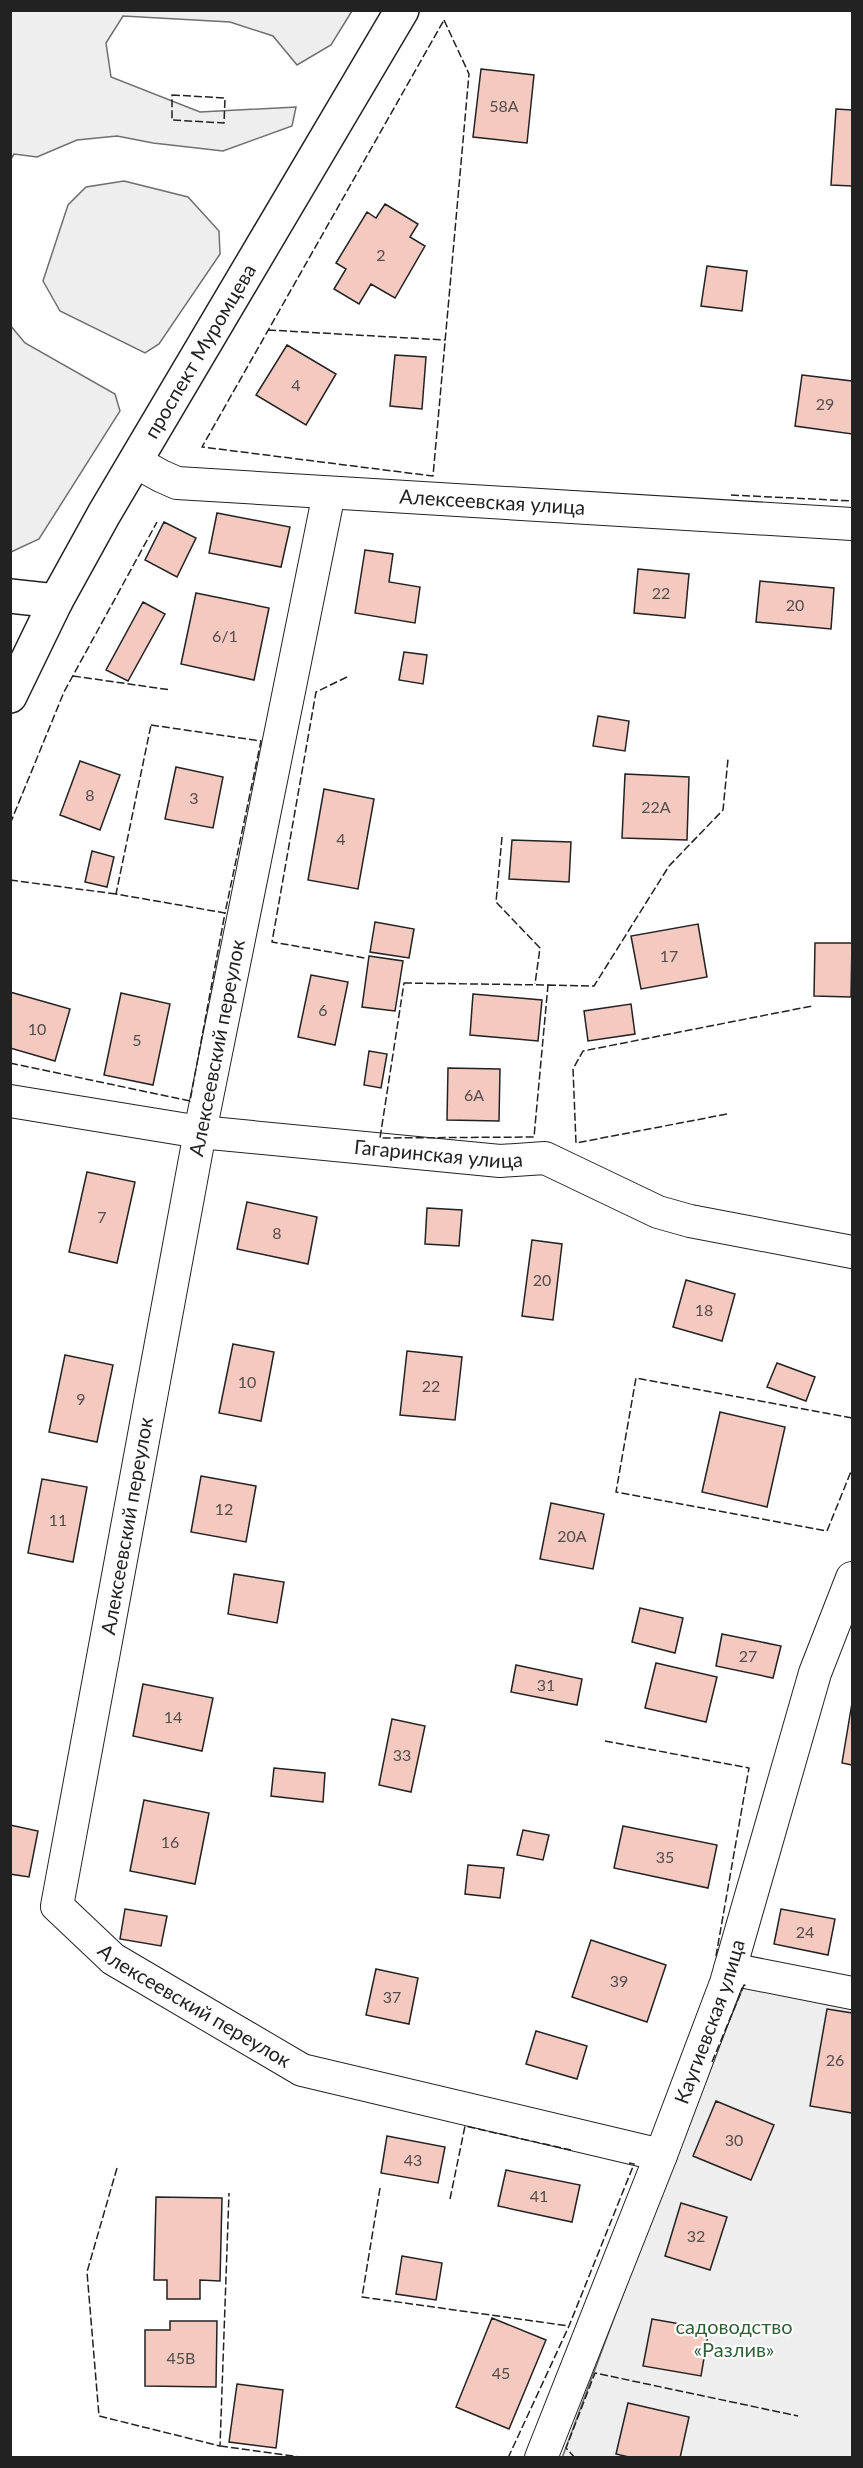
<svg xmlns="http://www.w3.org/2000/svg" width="863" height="2468" font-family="Lato,sans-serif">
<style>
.green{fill:#eee;stroke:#6f6f6f;stroke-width:1.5}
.building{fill:#f3c9c0;stroke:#222;stroke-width:1.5}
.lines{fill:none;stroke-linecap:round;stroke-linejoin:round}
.minor-casing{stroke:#222;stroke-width:34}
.tertiary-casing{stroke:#222;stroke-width:36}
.secondary-casing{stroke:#222;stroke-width:36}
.minor{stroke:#fff;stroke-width:32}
.tertiary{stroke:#fff;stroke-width:33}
.secondary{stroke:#fff;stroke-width:33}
.fence{stroke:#222;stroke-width:1.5;stroke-dasharray:8 3;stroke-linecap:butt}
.labels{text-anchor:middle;stroke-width:4.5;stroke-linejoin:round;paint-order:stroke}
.number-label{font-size:16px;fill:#564c4a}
.street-label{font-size:20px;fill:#222;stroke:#fff}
.park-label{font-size:20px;fill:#2f5e38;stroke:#fff}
</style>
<rect width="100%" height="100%" fill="#fff"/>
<path class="green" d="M11,10h341v1l-21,34 -34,20 -24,-29 -43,-14 -107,-6 -17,27 5,34 89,35 96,-5 -4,19 -69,25 -70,-8 -36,-7 -40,4 -40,17 -23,-3 -3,5z
M124,181l64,16 31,34 1,23 -61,90 -14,9 -85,-42 -17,-30 25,-76 18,-18z
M10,325l15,18 90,51 5,17 -81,128 -28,13z
M744,1985l108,20v452l-290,1 116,-312z"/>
<path class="building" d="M481,69l53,6 -7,68 -54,-6z
M836,109l16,1v76l-21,-1z
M385,204l33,20 -8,13 15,9 -30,52 -24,-14 -12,20 -25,-15 12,-20 -10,-6 31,-51 9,6z
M707,266l40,5 -5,40 -41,-5z
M287,345l49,29 -30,51 -50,-30z
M395,355l31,2 -4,52 -32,-3z
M802,375l50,6v53l-57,-8z
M217,513l73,14 -9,40 -72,-14z
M164,522l32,16 -19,39 -32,-17z
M365,550l28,4 -4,28 31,5 -5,36 -60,-10z
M638,569l51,5 -4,44 -51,-5z
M760,581l74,7 -3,41 -75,-7z
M196,593l73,15 -15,72 -73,-16z
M143,602l22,12 -37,67 -22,-11z
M404,652l23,3 -4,29 -24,-4z
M598,716l31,5 -4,30 -32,-5z
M80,761l40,14 -20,55 -40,-15z
M176,767l47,10 -10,51 -48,-9z
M625,774l64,3 -2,63 -65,-2z
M324,789l50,10 -16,90 -50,-9z
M512,840l59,2 -2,40 -60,-3z
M92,851l22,6 -7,30 -22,-5z
M375,922l39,7 -5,29 -39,-6z
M698,924l9,53 -66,12 -10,-53z
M815,943h37l-1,54 -37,-1z
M369,956l34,5 -8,50 -33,-4z
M311,975l37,7 -13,63 -37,-8z
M10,992l60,17 -15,52 -45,-13z
M121,993l49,11 -17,81 -49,-10z
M473,994l69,6 -4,41 -68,-6z
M631,1004l4,30 -47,7 -4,-30z
M369,1051l18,3 -6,34 -17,-3z
M448,1068l52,1 -1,52 -52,-1z
M87,1172l48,10 -18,81 -48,-11z
M247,1202l70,15 -9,47 -71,-15z
M427,1208l35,2 -3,36 -34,-2z
M532,1240l30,4 -9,76 -31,-4z
M686,1280l49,14 -13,47 -49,-14z
M233,1344l41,8 -13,69 -42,-8z
M407,1351l55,6 -7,63 -55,-5z
M65,1355l48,10 -16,77 -48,-10z
M777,1363l38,14 -9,24 -39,-14z
M720,1412l65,15 -18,80 -65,-15z
M201,1476l55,10 -10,56 -55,-10z
M42,1479l45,8 -14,75 -45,-9z
M551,1503l53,11 -11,55 -53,-10z
M234,1574l50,8 -7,41 -49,-9z
M640,1608l43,10 -8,35 -43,-11z
M722,1634l59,12 -8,32 -57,-12z
M656,1663l61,14 -11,45 -61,-14z
M516,1665l66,14 -5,26 -66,-13z
M143,1684l70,14 -11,53 -69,-15z
M852,1703v62l-10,-2z
M392,1719l33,7 -14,66 -32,-7z
M274,1768l51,5 -2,29 -52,-6z
M144,1800l65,13 -14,71 -65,-13z
M10,1825l28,6 -9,46 -19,-3z
M623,1826l94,19 -9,43 -94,-20z
M523,1830l26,5 -6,25 -26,-5z
M468,1865l36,3 -4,30 -35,-4z
M125,1909l42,7 -6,30 -41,-7z
M781,1909l54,10 -7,36 -54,-11z
M591,1940l75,25 -19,57 -75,-25z
M376,1969l42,9 -9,46 -43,-9z
M827,2009l25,4v100l-42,-7z
M536,2031l51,15 -10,33 -51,-15z
M716,2101l58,24 -23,55 -58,-24z
M387,2136l58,11 -7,36 -57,-10z
M506,2170l74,15 -8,37 -74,-16z
M156,2197l66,1 -2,83 -20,-1v19h-33v-19h-13z
M681,2203l46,14 -17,53 -45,-14z
M402,2256l40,7 -6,37 -40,-6z
M492,2318l54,22 -37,89 -53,-22z
M652,2319l57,10 -8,47 -58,-10z
M170,2321h47l-1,66 -71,-1v-56h25z
M237,2384l46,6 -7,58 -47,-6z
M628,2403l61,14 -9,41h-47l-17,-4z"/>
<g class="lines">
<defs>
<g id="minor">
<path id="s1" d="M136,462l25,14 16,7 675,41"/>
<path id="s2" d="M329,493l-129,639 -143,774 56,53 189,111 359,85"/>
<path id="s3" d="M10,1101l190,31 300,29 45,-3 113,54 32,9 162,31"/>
<path d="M730,1969l122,24"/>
<path id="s4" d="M541,2458l120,-303 65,-172 89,-310 37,-95"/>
</g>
<path id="tertiary" d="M10,596l46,5"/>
<g id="secondary">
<path id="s5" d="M10,696l46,-95 48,-87 298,-504"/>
</g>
</defs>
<use href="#minor" class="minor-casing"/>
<use href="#tertiary" class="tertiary-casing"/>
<use href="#secondary" class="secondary-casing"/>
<use href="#minor" class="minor"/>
<use href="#tertiary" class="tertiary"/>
<use href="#secondary" class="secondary"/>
<path class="fence" d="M444,20l25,54 -36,402 -231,-29z
M172,95l53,3 -1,25 -52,-3z
M268,330l177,10
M731,495l121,6
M73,676l98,14
M347,677l-31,15 -44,250 93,16
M151,725l110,16 -36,172 -109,-19z
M10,824l54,-132 93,-170
M502,837l-6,65 44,46 -5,36
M10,880l106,14
M404,983l144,2 -14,152 -154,1z
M548,985l46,1 75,-120 54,-56 5,-51
M10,1063l180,38 35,-188
M727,1114l-151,29 -3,-74 10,-18 229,-45
M852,1418l-216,-40 -20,114 211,39 25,-62
M605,1741l144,27 -33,188
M712,2062l32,-77 3,1
M117,2168l-30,104 12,144 121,30 9,-253
M380,2188l-18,109 207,29
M450,2199l15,-73 106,24
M220,2446l87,12
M508,2458l61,-132 65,-162 -5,-1
M575,2458l-9,-10 29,-75 203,43"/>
</g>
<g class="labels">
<g class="number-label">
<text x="504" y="112">58А</text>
<text x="381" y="261">2</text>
<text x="296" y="391">4</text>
<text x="825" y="410">29</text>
<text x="661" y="599">22</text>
<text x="795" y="611">20</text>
<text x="225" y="642">6/1</text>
<text x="90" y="801">8</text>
<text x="194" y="804">3</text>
<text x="656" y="813">22А</text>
<text x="341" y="845">4</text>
<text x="669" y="962">17</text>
<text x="323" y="1016">6</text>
<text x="37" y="1035">10</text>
<text x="137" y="1046">5</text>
<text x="474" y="1101">6А</text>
<text x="102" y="1223">7</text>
<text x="277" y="1239">8</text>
<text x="542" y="1286">20</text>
<text x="704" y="1316">18</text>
<text x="247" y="1388">10</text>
<text x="431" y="1392">22</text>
<text x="81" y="1405">9</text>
<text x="224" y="1515">12</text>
<text x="58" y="1526">11</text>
<text x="572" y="1542">20А</text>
<text x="748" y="1662">27</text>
<text x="546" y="1691">31</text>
<text x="173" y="1723">14</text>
<text x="402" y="1761">33</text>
<text x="170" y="1848">16</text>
<text x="665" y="1863">35</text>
<text x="805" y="1938">24</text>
<text x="619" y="1987">39</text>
<text x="392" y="2003">37</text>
<text x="835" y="2066">26</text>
<text x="734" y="2146">30</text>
<text x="413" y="2166">43</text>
<text x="539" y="2202">41</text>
<text x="696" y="2242">32</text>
<text x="181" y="2364">45В</text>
<text x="501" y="2379">45</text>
</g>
<g class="street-label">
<text dy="7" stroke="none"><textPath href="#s5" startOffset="394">проспект Муромцева</textPath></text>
<text dy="7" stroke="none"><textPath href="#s1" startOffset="362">Алексеевская улица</textPath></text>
<text transform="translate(217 1048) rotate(-79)" y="7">Алексеевский переулок</text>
<text dy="7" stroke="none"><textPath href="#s3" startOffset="432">Гагаринская улица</textPath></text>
<text transform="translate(127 1526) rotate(-80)" y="7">Алексеевский переулок</text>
<text dy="7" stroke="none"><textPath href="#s2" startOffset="1610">Алексеевский переулок</textPath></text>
<text dy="7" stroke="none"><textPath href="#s4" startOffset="468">Каугиевская улица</textPath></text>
</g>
<g class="park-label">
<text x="734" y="2334">садоводство<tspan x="734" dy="23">«Разлив»</tspan></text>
</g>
</g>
<rect width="863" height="2468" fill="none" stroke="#222222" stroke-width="24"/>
</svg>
